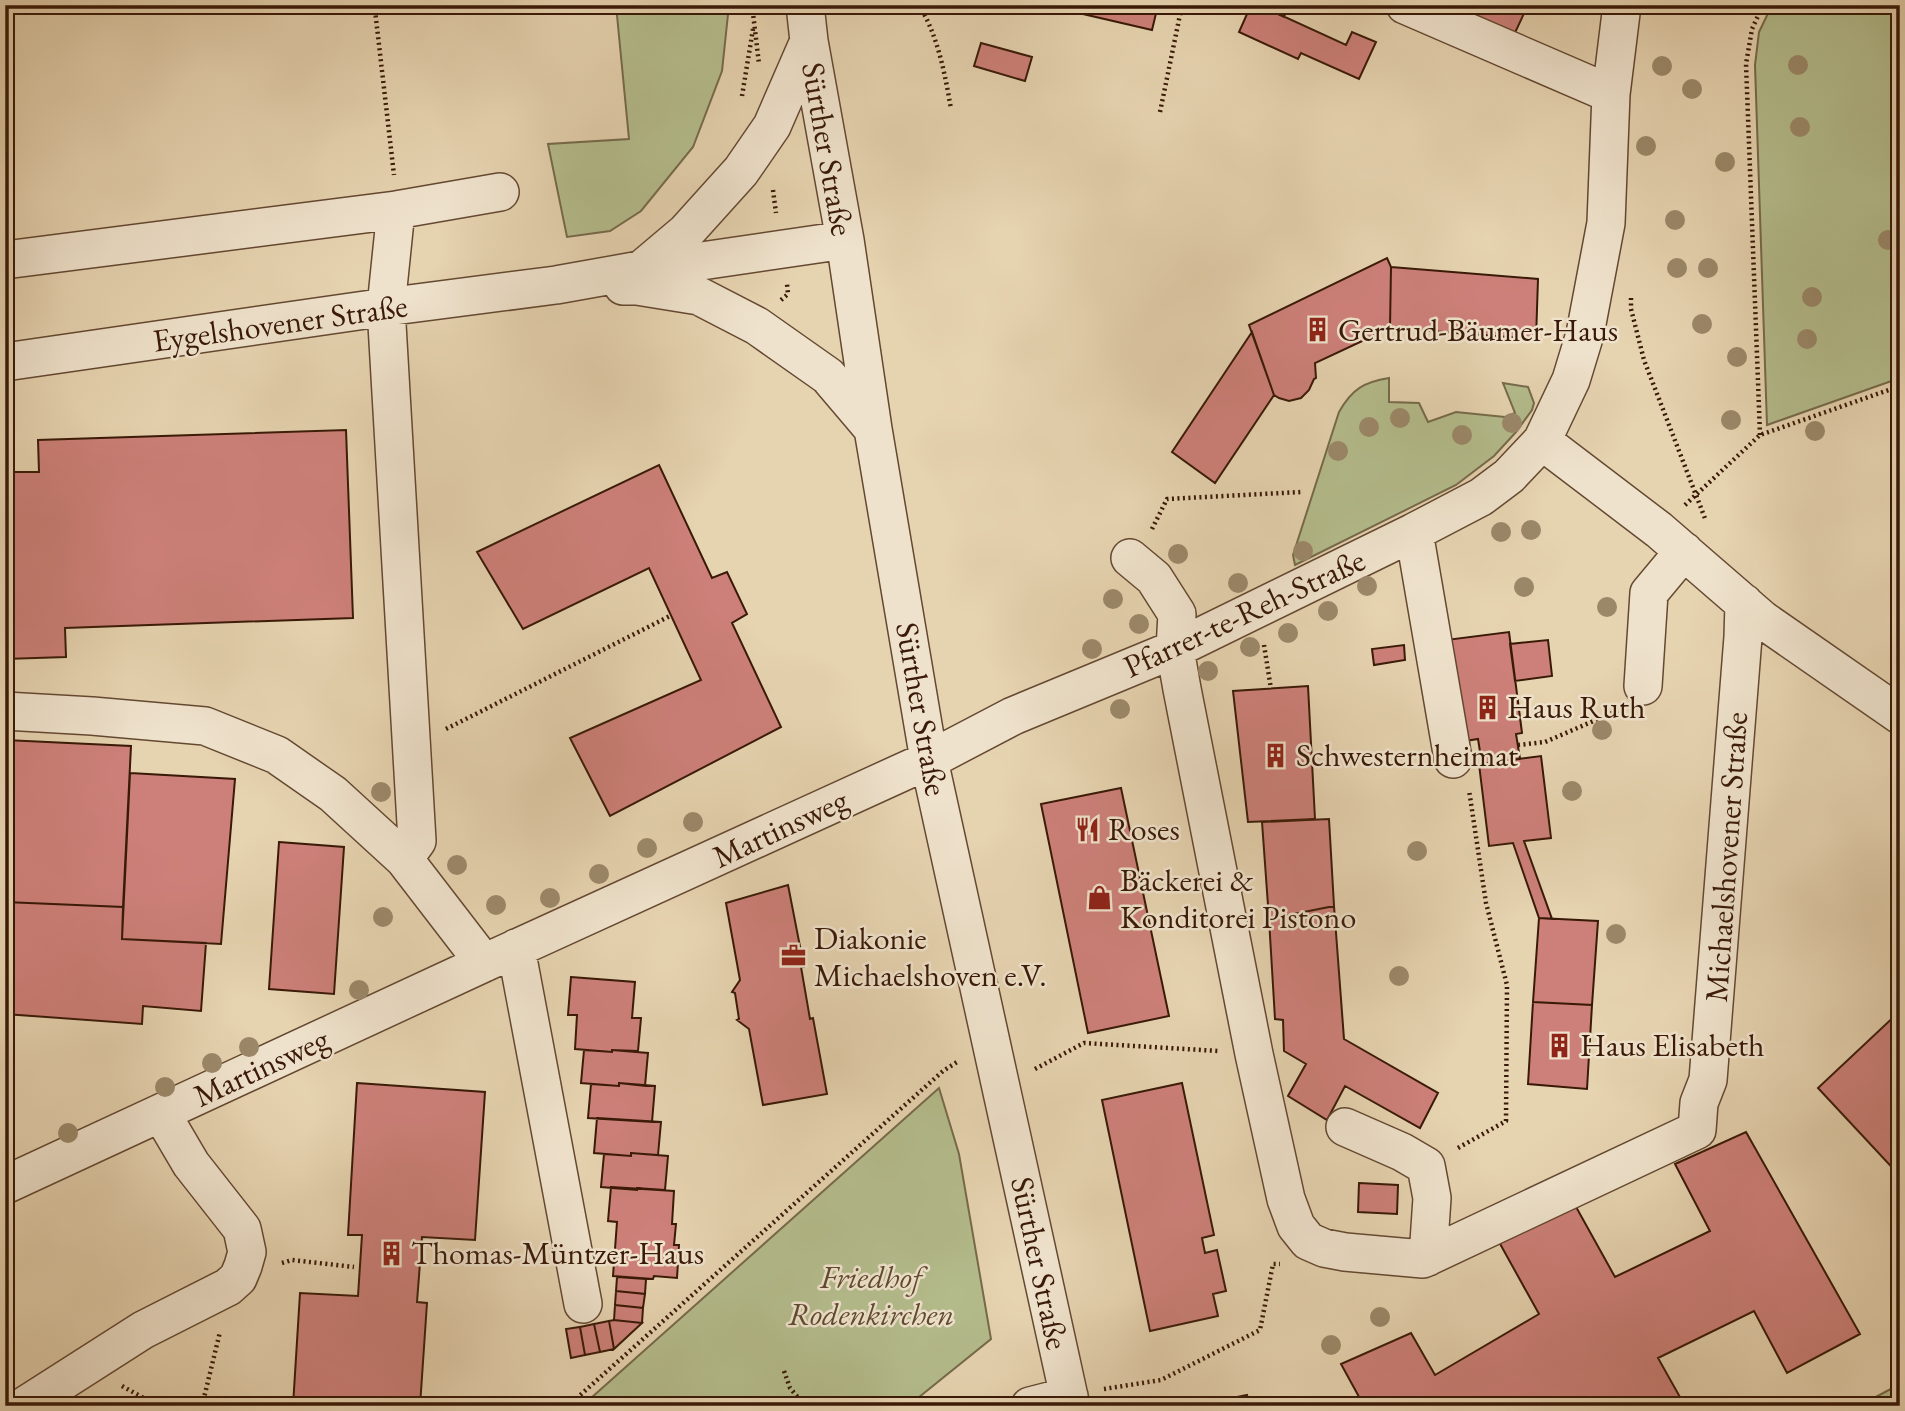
<svg xmlns="http://www.w3.org/2000/svg" width="1905" height="1411" font-family="'EB Garamond',serif">
<style>
.green{fill:#b4bc8c;stroke:#766a4a;stroke-width:2}
.building{fill:#cd8079;stroke:#391907;stroke-width:2}
.lines{fill:none;stroke-linecap:round;stroke-linejoin:round}
.minor-casing{stroke:#644831;stroke-width:40}
.path{stroke:#391907;stroke-width:4.5;stroke-dasharray:2 3.5;stroke-linecap:butt}
.minor{stroke:#efe2cc;stroke-width:37}
.tree{fill:#9b8869}
.labels{text-anchor:middle;stroke-width:5;stroke-linejoin:round;paint-order:stroke}
.street-label{font-size:32px;fill:#391907;stroke:#efe2cc}
.poi-label{font-size:32px;fill:#391907;stroke:#efe2cc;text-anchor:start}
.park-label{font-size:32px;font-style:italic;fill:#5e4a2f;stroke:#efe2cc}
</style>
<rect width="100%" height="100%" fill="#e6d3b0"/>
<filter id="stains"><feTurbulence type="fractalNoise" baseFrequency=".00286" numOctaves="4"/><feColorMatrix values="0 0 0 0 .2 0 0 0 0 .09 0 0 0 0 .02 0 0 0 .5 -.17"/></filter>
<radialGradient id="worn" r=".72"><stop offset=".6" stop-color="#630" stop-opacity="0"/><stop offset="1" stop-color="#630" stop-opacity=".3"/></radialGradient>
<path class="green" d="M616,5h113l-7,66 -29,76 -52,64 -31,20 -43,6 -19,-93 81,-5z
M1772,5h128v373l-133,47 -12,-360 4,-33z
M1389,378v24l30,1 9,19 28,-10 49,5 10,-4 -12,-30 25,4 6,16 -2,7 -16,22 -22,24 -38,29 -161,80 -2,-10 46,-143c13,-23 25,-30 50,-34z
M939,1088l20,66 32,185 -83,67h-326z
M1900,1384v22h-41z"/>
<path class="building" d="M1044,5h114l-6,25z
M1251,5h8l87,40 6,-13 24,10 -17,37 -58,-26 -3,6 -59,-27z
M1259,5h30l-5,12z
M1431,5h97l-15,32z
M981,43l51,14 -7,24 -51,-15z
M1387,258l4,9 -1,61 -75,35 1,15 -2,1 -5,11 -8,8 -12,3 -10,-3 -5,-3 -25,-70z
M1391,267l147,12 -2,60 -146,-11z
M1252,332l22,63 -59,88 -43,-31z
M346,430l7,188 -288,10 1,29 -61,2v-187h34l-1,-32z
M659,465l53,113 15,-6 20,42 -15,9 49,104 -171,89 -40,-78 131,-58 -52,-112 -126,61 -46,-77z
M1509,632l13,101 -6,1 4,25 -38,5 -4,-25 -19,3 -13,-102z
M1548,640l4,36 -37,5 -5,-37z
M1404,645l1,15 -31,5 -2,-16z
M1308,686l7,133 -67,3 -15,-131z
M5,740l126,6 -8,161 -118,-5z
M1541,756l10,82 -27,3 28,78 -13,-1 -26,-75 -24,3 -10,-82z
M130,773l105,6 -14,165 -99,-5z
M1121,788l48,228 -81,17 -47,-229z
M1329,819l5,87 -65,13 -7,-97z
M279,842l65,5 -10,147 -65,-5z
M788,885l16,82h-3l9,52 3,-1 14,76 -64,11 -14,-76 -12,-9 2,-1 -4,-26 -3,-1 8,-12 -14,-77z
M5,902l118,5 -1,32 84,4 -5,68 -58,-5 -1,18 -137,-10z
M1334,906l10,133 94,54 -18,35 -75,-42 -18,34 -39,-24 18,-32 -22,-13 -1,-31 -8,-1 -6,-100z
M1539,918l59,3 -6,84 -59,-3z
M571,977l64,5 -3,36h9l-3,33 -26,-1v2l-37,-3 2,-34h-9z
M1533,1002l59,3 -5,84 -59,-5z
M1900,1011v165l-82,-88z
M584,1050l28,2v-2l36,3 -3,33 -26,-3v3l-38,-3z
M357,1083l128,9 -10,148 -53,-3 -5,65 10,1 -7,103h-127l7,-113 58,3 4,-61h-14z
M619,1083l36,3 -3,36 -64,-4 3,-34 28,2z
M1182,1083l32,152 -12,3 3,15 12,-3 9,41 -13,3 5,22 -68,15 -48,-231z
M597,1118l64,4 -3,33 -27,-2v3l-37,-3z
M1746,1132l114,202 -73,39 -33,-62 -96,47 27,48h-96l-5,-9 -17,9h-203l-23,-42 70,-31 24,42 104,-61 -40,-72 76,-37 40,72 95,-46 -35,-67z
M631,1153l37,3 -3,34 -28,-2v2l-36,-3 3,-33 27,2z
M1359,1183l39,2 -1,29 -39,-2z
M611,1187l63,4 -2,33h4l-2,21h5l-2,33 -23,-2 -1,3 -40,-3 4,-54 -9,-1z
M617,1277l29,2 -1,15 -29,-3z
M616,1291l29,3 -2,14 -28,-3z
M615,1305l28,3 -1,15 -28,-3z
M614,1320l28,3 -28,26 -5,-28z
M609,1321l5,28 -14,3 -6,-28z
M594,1324l6,28 -15,3 -5,-28z
M580,1327l5,28 -14,3 -5,-29z
M1247,1395l3,11h-56z"/>
<g class="lines">
<defs>
<path id="minor" d="M805,5l4,36 36,199 28,189 56,331 142,646
M1405,5l206,89
M396,210l-10,97 31,534 -13,18
M5,260l391,-50 104,-18
M641,270l45,-38 55,-61 31,-45 37,-85
M623,286h14l62,10 58,30 71,50 45,53
M5,362l381,-55 170,-22 84,-15 205,-30
M1542,441l117,89 104,90 137,95
M1414,532l39,227
M1130,558l24,20 23,36 -2,35 7,40 72,365 32,145 10,27 12,15 16,7 21,4 78,7 274,-129 2,-27 9,-23 35,-443 1,-34
M1643,686l6,-93 35,-42
M5,711l87,5 113,10 72,29 56,39 71,65 80,104
M516,948l67,356
M1345,1127l57,25 24,14 6,32 -4,59
M5,1185l479,-222 445,-203 84,-44 162,-67 239,-117 67,-35 28,-21 33,-35 29,-61 14,-46 21,-111 5,-129 11,-89
M24,1406l119,-76 85,-43 10,-9 5,-12 4,-14 -5,-23 -51,-65 -30,-51
M1030,1406l39,-10"/>
</defs>
<use href="#minor" class="minor-casing"/>
<path class="path" d="M752,5l7,59
M919,5c19,31 26,69 32,104
M375,10l19,165
M742,96l11,-67
M1160,112l22,-107
M773,190l3,23
M1631,298v11l13,51 62,161
M781,300l7,-6 -1,-10
M1760,435l-14,-371 6,-35 11,-24
M1685,505l75,-70 140,-49
M1152,529l15,-30 134,-7
M1264,645l7,44
M446,729l224,-113
M1518,745l27,-3 74,-32
M1035,1069l49,-26 135,8
M1458,1148l48,-27 1,-136 -21,-82 -17,-113
M282,1263l10,-3 62,7
M784,1371l6,17 15,18
M122,1386l27,15
M1104,1389l57,-9 99,-50 13,-66h7
M202,1406l18,-74
M568,1406l375,-335 14,-9"/>
<use href="#minor" class="minor"/>
</g>
<g class="tree">
<circle cx="1798" cy="65" r="10"/>
<circle cx="1662" cy="66" r="10"/>
<circle cx="1692" cy="89" r="10"/>
<circle cx="1800" cy="127" r="10"/>
<circle cx="1646" cy="146" r="10"/>
<circle cx="1725" cy="162" r="10"/>
<circle cx="1675" cy="220" r="10"/>
<circle cx="1888" cy="240" r="10"/>
<circle cx="1677" cy="268" r="10"/>
<circle cx="1708" cy="268" r="10"/>
<circle cx="1812" cy="297" r="10"/>
<circle cx="1702" cy="324" r="10"/>
<circle cx="1807" cy="339" r="10"/>
<circle cx="1737" cy="357" r="10"/>
<circle cx="1400" cy="418" r="10"/>
<circle cx="1731" cy="420" r="10"/>
<circle cx="1512" cy="423" r="10"/>
<circle cx="1369" cy="427" r="10"/>
<circle cx="1815" cy="431" r="10"/>
<circle cx="1462" cy="435" r="10"/>
<circle cx="1338" cy="451" r="10"/>
<circle cx="1531" cy="530" r="10"/>
<circle cx="1501" cy="532" r="10"/>
<circle cx="1303" cy="551" r="10"/>
<circle cx="1178" cy="554" r="10"/>
<circle cx="1238" cy="583" r="10"/>
<circle cx="1367" cy="586" r="10"/>
<circle cx="1524" cy="587" r="10"/>
<circle cx="1113" cy="599" r="10"/>
<circle cx="1607" cy="607" r="10"/>
<circle cx="1328" cy="611" r="10"/>
<circle cx="1139" cy="624" r="10"/>
<circle cx="1288" cy="633" r="10"/>
<circle cx="1250" cy="647" r="10"/>
<circle cx="1092" cy="649" r="10"/>
<circle cx="1208" cy="671" r="10"/>
<circle cx="1120" cy="709" r="10"/>
<circle cx="1602" cy="730" r="10"/>
<circle cx="1572" cy="791" r="10"/>
<circle cx="381" cy="792" r="10"/>
<circle cx="693" cy="822" r="10"/>
<circle cx="647" cy="848" r="10"/>
<circle cx="1417" cy="851" r="10"/>
<circle cx="457" cy="865" r="10"/>
<circle cx="599" cy="874" r="10"/>
<circle cx="550" cy="898" r="10"/>
<circle cx="496" cy="905" r="10"/>
<circle cx="383" cy="917" r="10"/>
<circle cx="1616" cy="934" r="10"/>
<circle cx="1399" cy="976" r="10"/>
<circle cx="359" cy="990" r="10"/>
<circle cx="249" cy="1047" r="10"/>
<circle cx="212" cy="1063" r="10"/>
<circle cx="165" cy="1087" r="10"/>
<circle cx="68" cy="1133" r="10"/>
<circle cx="1380" cy="1317" r="10"/>
<circle cx="1331" cy="1345" r="10"/>
</g>
<defs>
<symbol id="building-bare" viewBox="-9 -9 18 18"><path d="M-4-6H4V6H1V3H-1V6H-4ZM-2.5-4.3h1.7v1.8h-1.7ZM.8-4.3h1.7v1.8H.8ZM-2.5-1h1.7V.8h-1.7ZM.8-1h1.7V.8H.8Z" fill="#8f2418" stroke="#efe2cc" stroke-width="2.5" paint-order="stroke"/></symbol>
<symbol id="restaurant-bare" viewBox="-9 -9 18 18"><path d="M-5-6h1v4h1v-4h1v4h1v-4h1v5L-1.5 .5V6h-2V.5L-5-1ZM5-6V6H3V1.5H1.5Q1.5-4 5-6Z" fill="#8f2418" stroke="#efe2cc" stroke-width="2.5" paint-order="stroke"/></symbol>
<symbol id="shop-bare" viewBox="-9 -9 18 18"><path d="M-5-2.5h2.3a2.7 3.5 0 0 1 5.4 0H5L5.5 6h-11ZM-1.5-2.5h3a1.5 2.3 0 0 0-3 0Z" fill="#8f2418" stroke="#efe2cc" stroke-width="2.5" paint-order="stroke"/></symbol>
<symbol id="office-bare" viewBox="-9 -9 18 18"><path d="M-6-3h4V-5.5h4V-3h4V5H-6ZM-1-4.5V-3h2v-1.5ZM-6 0V1H6V0Z" fill="#8f2418" stroke="#efe2cc" stroke-width="2.5" paint-order="stroke"/></symbol>
</defs>
<g fill-rule="evenodd">
<use href="#building-bare" x="1300" y="312" width="35" height="35"/>
<use href="#building-bare" x="1470" y="690" width="35" height="35"/>
<use href="#building-bare" x="1258" y="738" width="35" height="35"/>
<use href="#restaurant-bare" x="1070" y="812" width="35" height="35"/>
<use href="#shop-bare" x="1082" y="880" width="35" height="35"/>
<use href="#office-bare" x="776" y="938" width="35" height="35"/>
<use href="#building-bare" x="1542" y="1028" width="35" height="35"/>
<use href="#building-bare" x="374" y="1236" width="35" height="35"/>
</g>
<g class="labels">
<g class="street-label">
<text transform="translate(828 149) rotate(80)" y="11">Sürther Straße</text>
<text transform="translate(280 323) rotate(-8)" y="11">Eygelshovener Straße</text>
<text transform="translate(1244 613) rotate(-25)" y="11">Pfarrer-te-Reh-Straße</text>
<text transform="translate(922 709) rotate(80)" y="11">Sürther Straße</text>
<text transform="translate(780 828) rotate(-25)" y="11">Martinsweg</text>
<text transform="translate(1726 857) rotate(-86)" y="11">Michaelshovener Straße</text>
<text transform="translate(261 1067) rotate(-25)" y="11">Martinsweg</text>
<text transform="translate(1040 1263) rotate(78)" y="11">Sürther Straße</text>
</g>
<g class="poi-label">
<text x="1338" y="341">Gertrud-Bäumer-Haus</text>
<text x="1507" y="718">Haus Ruth</text>
<text x="1296" y="766">Schwesternheimat</text>
<text x="1108" y="840">Roses</text>
<text x="1120" y="891">Bäckerei &amp;<tspan x="1120" dy="37">Konditorei Pistono</tspan></text>
<text x="814" y="949">Diakonie<tspan x="814" dy="37">Michaelshoven e.V.</tspan></text>
<text x="1580" y="1056">Haus Elisabeth</text>
<text x="411" y="1264">Thomas-Müntzer-Haus</text>
</g>
<g class="park-label">
<text x="871" y="1288">Friedhof<tspan x="871" dy="37">Rodenkirchen</tspan></text>
</g>
</g>
<rect width="1905" height="1411" fill="none" stroke="#e6d3b0" stroke-width="28"/>
<rect x="7" y="7" width="1891" height="1397" fill="none" stroke="#391907" stroke-width="3.5"/>
<rect x="14" y="14" width="1877" height="1383" fill="none" stroke="#391907" stroke-width="2"/>
<rect width="100%" height="100%" filter="url(#stains)"/>
<rect width="100%" height="100%" fill="url(#worn)"/>
</svg>
